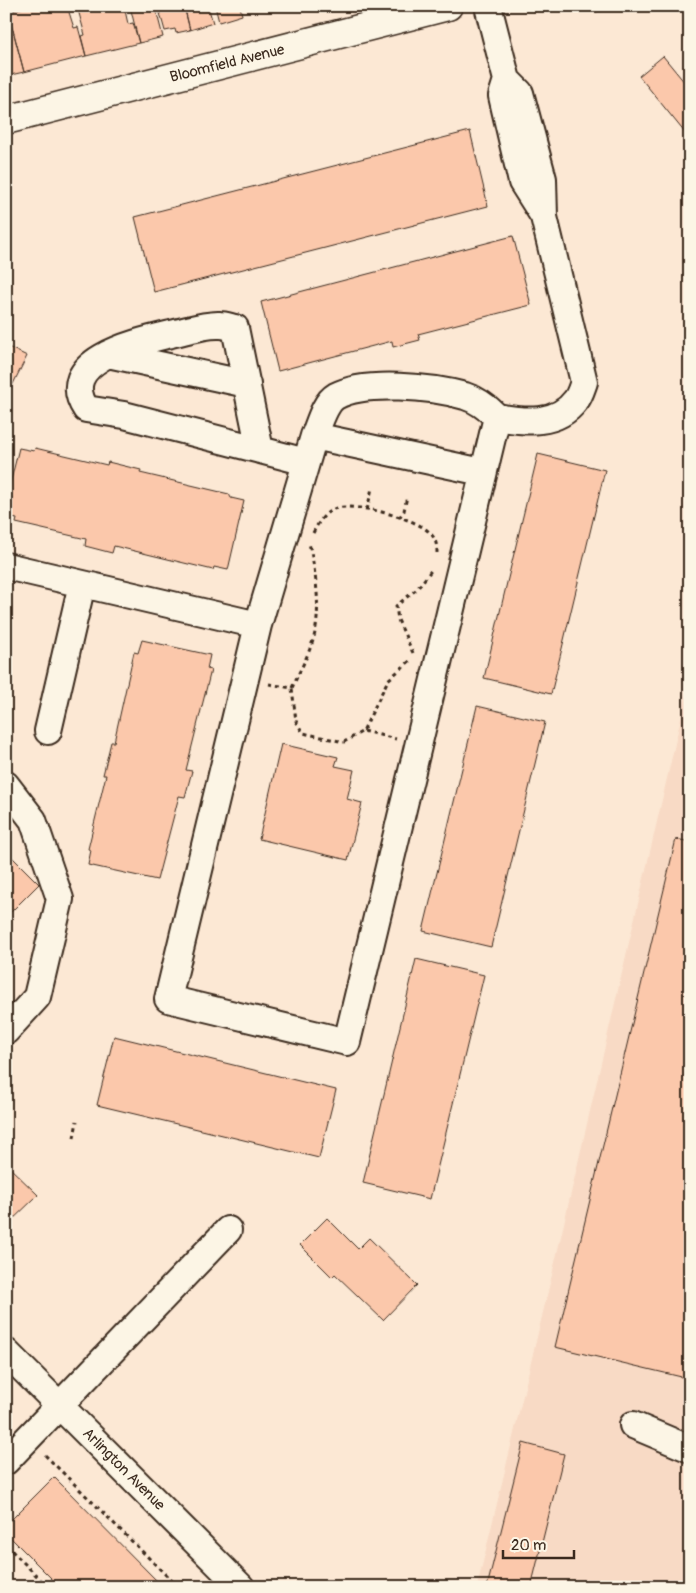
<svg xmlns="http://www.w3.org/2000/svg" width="696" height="1593" font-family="Pangolin,sans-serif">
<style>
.built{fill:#f8dac5}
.building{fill:#fbc8ab;stroke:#3b2a1e}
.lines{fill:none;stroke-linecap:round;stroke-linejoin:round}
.minor-casing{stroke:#3b2a1e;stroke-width:30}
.major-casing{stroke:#3b2a1e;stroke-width:31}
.path{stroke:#3b2a1e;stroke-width:3;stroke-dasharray:4 4;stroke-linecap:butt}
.minor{stroke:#fcf5e5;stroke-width:26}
.major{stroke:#fcf5e5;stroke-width:28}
.labels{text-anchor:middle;stroke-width:4;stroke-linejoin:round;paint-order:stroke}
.street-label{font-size:15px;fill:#3b2a1e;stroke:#fcf5e5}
</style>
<rect width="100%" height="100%" fill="#fce8d4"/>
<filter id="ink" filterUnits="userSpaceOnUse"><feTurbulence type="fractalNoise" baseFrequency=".02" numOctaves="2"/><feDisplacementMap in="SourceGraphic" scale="10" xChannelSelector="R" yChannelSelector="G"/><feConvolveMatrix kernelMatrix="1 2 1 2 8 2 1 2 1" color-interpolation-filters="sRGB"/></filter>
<g filter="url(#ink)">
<path class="built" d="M690,679v908h-213l79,-329z"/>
<path class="building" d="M28,6h39l7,22 4,-1 8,29 -62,16 -16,-60z
M77,6h47l4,18 5,-1 6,20 -53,13 -5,-20 4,-1z
M130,6h25l8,31 -24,6z
M158,6h26l6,24 -14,3 -1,-4 -10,2z
M184,6h24l5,17 -23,7z
M215,6h25l2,9 -23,7z
M595,6h18v2l-17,4z
M6,26l7,4 11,42 -18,4z
M663,56l27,33v50l-51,-63z
M470,131l18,75 -334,86 -19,-75z
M513,236l18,69 -113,29 2,6 -27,7 -1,-6 -114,30 -17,-69z
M6,346l21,10 -21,42z
M19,448l15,3 1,-3 72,17 1,-3 33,8 -1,3 89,21 2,4 13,3 -16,69 -14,-3 -1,3 -99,-24 -2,7 -27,-7 1,-7 -70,-16 1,-4 -11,-2v-17z
M538,454l67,16 -54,224 -67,-16z
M142,640l68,15 -3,14 4,1 -25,100 6,1 -7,26 -6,-1 -22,84 -69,-15 3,-15 -3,-1 18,-74h-3l8,-33h3l20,-90 4,1z
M477,706l68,16 -54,225 -68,-16z
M281,744l57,13 -3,9 19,4 -7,29 15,4 -14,57 -89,-21z
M676,839l14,3v537l-135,-32z
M6,851l33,33 -33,33z
M416,959l68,16 -54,224 -67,-16z
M114,1036l222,54 -17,68 -222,-53z
M6,1164l32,31 -32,31z
M327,1218l31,31 11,-11 48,47 -34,35 -48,-46 -3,3 -32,-32z
M523,1443l41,11 -33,133h-44z
M54,1477l109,110h-103l-54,-54v-8z"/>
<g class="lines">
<defs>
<path id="minor" d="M507,80l-5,16 20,86 21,33
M108,354l139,30
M314,436l168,36
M260,450l-25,-122c-5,-1 -10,-3 -15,-3 -16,-1 -34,6 -49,9 -33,8 -117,26 -85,75l38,6 136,35 46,12
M6,566l252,59 -90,374 179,43 150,-625c28,5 60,9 79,-17 4,-5 6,-13 8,-18l-40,-165 -1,-38 -23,-86 -13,-13 -19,-74
M258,625l56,-189c5,-11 10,-33 22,-40 29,-16 97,-9 129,0 13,4 23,12 32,21
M48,731l34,-147
M6,785l27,35 27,79 -23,98 -31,34
M6,1352l235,235
M633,1425l57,24
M6,1461l222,-231"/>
<path id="major" d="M6,120l442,-114"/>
</defs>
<use href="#minor" class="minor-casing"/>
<use href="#major" class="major-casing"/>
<path class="path" d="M367,510l5,-22
M399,518l5,-7 3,-15
M313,533c5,-10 12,-22 24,-25 19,-5 79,10 92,24 7,6 8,13 8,21
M413,653l-15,-33 -2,-14 21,-17 16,-21
M269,684l23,4 4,33 7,12 41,9 19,-11 25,-51 24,-21
M292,688c6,-14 14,-28 19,-42 12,-31 5,-72 -2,-103
M363,731l33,8
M74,1138l3,-17
M45,1455l133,132
M6,1545l42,42"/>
<use href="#minor" class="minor"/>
<use href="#major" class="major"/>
</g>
</g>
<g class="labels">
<g class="street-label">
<text transform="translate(227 63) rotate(-14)" y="5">Bloomfield Avenue</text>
<text transform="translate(124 1469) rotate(45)" y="5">Arlington Avenue</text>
</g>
</g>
<rect width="696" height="1593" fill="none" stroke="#fcf5e5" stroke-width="25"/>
<rect x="12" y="12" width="671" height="1568" fill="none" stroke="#3b2a1e" stroke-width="2" filter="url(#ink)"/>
<path d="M503 1550v8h71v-8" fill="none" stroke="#3b2a1e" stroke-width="2.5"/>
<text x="511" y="1550" font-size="15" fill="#3b2a1e" stroke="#fcf5e5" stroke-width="4" paint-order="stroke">20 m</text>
</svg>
